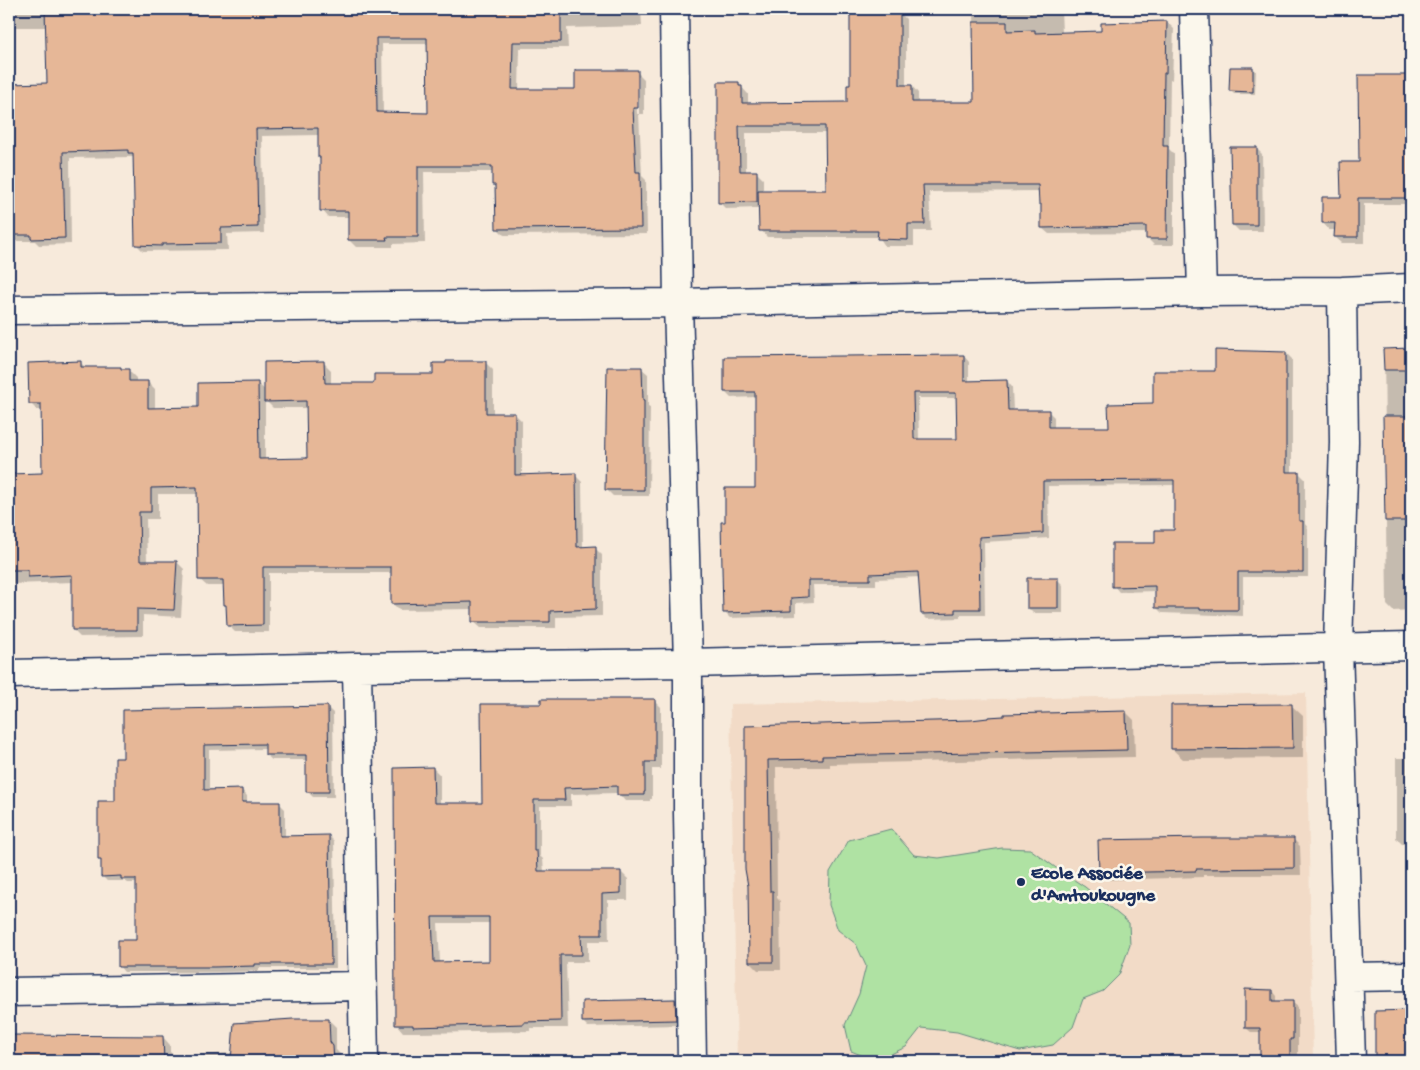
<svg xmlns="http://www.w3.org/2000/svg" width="1420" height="1070" font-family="'Gochi Hand',sans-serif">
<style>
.built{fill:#f2dbc7}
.green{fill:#afe2a3;stroke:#658880}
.shadow{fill:#0003;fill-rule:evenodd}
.building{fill:#e6b797;stroke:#1b2f5e;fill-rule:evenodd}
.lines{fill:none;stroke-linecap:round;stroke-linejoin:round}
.street-casing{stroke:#1b2f5e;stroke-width:31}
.street{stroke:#fbf7ec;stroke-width:28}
.poi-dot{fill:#1b2f5e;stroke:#fbf7ec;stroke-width:2}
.labels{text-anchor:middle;stroke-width:5;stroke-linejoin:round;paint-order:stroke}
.poi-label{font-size:19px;font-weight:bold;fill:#1b2f5e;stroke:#fbf7ec;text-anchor:start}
</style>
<rect width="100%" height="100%" fill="#f7eadb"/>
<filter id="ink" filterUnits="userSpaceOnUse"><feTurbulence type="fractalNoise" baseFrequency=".02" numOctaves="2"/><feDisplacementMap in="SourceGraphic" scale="10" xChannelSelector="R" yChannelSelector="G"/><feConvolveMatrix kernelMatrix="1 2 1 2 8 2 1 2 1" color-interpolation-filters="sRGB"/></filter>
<g filter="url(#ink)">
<path class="built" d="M1306,693l7,368h-576l-7,-357z"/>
<path class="green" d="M891,829l23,26 25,3 63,-10 28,1 29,21 26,17 44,36 1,22 -11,30 -16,16 -20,8 -10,28 -20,18 -33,6 -63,-19 -36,-4 -15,19 -30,14 -25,-10 -6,-26 14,-31 7,-28 -10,-22 -18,-14 -9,-25 1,-33 19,-32z"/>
<path class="shadow" d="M9,9h632l1,17 -75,2 1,20h-48l-1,43h58l60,-19 7,7v35h-5l3,62 4,4 1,54 -143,1 -7,-7v-39l-4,-4v-13h-69l1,71 -32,1v3h-37l-7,-7v-23h-21l-6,-7v-51l-3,-2v-22l-57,1 2,97 -37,1 1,16 -85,1 -7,-7 -3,-87 -63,1 1,86 -32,1 -4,-4h-26v-156l39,-1 -1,-57h-38zM382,44h46l1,70 -46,-1zM636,77h3v37h-2z
M974,9h87l1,24h40l65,-11 7,7 -2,51 -2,-1 -1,70 5,5v91h-20l-7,-7v-5l-98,1 -7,-6v-23l-3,-14 -110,1 2,39h-17v15h-29l-6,-9h-112l-6,-7 -1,-22 -34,1 -7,-7 19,-119 10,11v10l100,-1 3,-17 48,-74 7,7v67h6l6,7v10h57zM746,133h80l1,58h-64v-12l-7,-7h-10z
M1253,68l3,3 -1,23h-21l-3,-3z
M1360,76h51v139l-2,-11h-45v39h-22l-7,-6 1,-7h-7l-6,-7 19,-25 18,-34z
M1256,148l6,6 1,77h-24l-6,-6z
M1384,350h27v260l-18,1 -6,-6z
M1286,353l6,6v114h7l6,6v45l3,4v49h-65v39l-81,-3 -6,-6v-16l-37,1 -5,-6 43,-42 19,-12v-47l-128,1 1,52 -65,4 1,73h-25v3l-33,1 -5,-5 -2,-37 -44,2v6h-63l1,17 -18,1v13l-66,2 -6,-6 2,-89 30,-34v-92l-25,1 -6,-6 239,-36 5,6v20l38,-1 5,6 1,24h35l6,6v12l56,-1 106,-56zM918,398h39l2,42h-40z
M81,363l5,5 43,3 7,7v4h12l7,7v20l45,-1 57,-25 9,8 58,-28 7,7v14h45l59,-9 51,-12 7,7v44h22l7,7v55l53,-1 7,7 1,66h12l7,7v61l-46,1v11h-75l-8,-7v-12l-74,1 -7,-7v-30h-123v59h-34l-7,-7v-18l-3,-2 -1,-19h-17l-8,-7 -1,-85h-40v25h-12l1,43h30l7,7 -3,48 -38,-2v21l-63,1 -7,-7v-48l-61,2 1,49h-4v-158h34l-1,-65h-5l-7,-7zM265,400l8,8h34l1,52h-43z
M641,368l7,6v32l2,1 -1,89h-36l-7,-7z
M1058,580l5,5v28h-30l-5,-5z
M654,700l7,7v62h-9v30h-2v2h-25l-7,-8 -47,1v12h-31v50l3,3 1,13h77l7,7v21h-20l1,41h-21v21h-22l2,66h-38v3l-109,2 -1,-1h-17l-6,-7 36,-257 7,7v29h43l59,-99zM438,923h52v39l-50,1z
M1292,706l11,10v42l-120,1 -11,-10z
M328,708l5,5 1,84h-21l-5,-5v-32h-36l-6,-5v-6l-57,1v41l33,-1 5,6v8h33l5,5v28l44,-1 5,5 2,127h-77v3l-39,1h-96l-5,-6 18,-25v-58h-9l-3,-2h-18l-5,-5v-14l-2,-2 16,-58 8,-43z
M1126,712l8,8 1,37 -305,7v3h-54l1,131 3,3 1,69h-23l-8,-8 -4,-235 225,-6z
M1396,758h15v137l-6,-7v-44h-3l-6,-6z
M1293,839l7,7 1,29h-98v2l-96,3 -7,-8z
M1272,991l4,5v6l17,1 5,4v54h-36l-2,-29h-9l-5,-4z
M675,1000l5,5v20l-92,2 -5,-5z
M1377,1011h34v50h-29l-6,-5z
M329,1020l7,7v23l4,4v7h-331v-25l154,1 7,8v7l5,4 58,-3z"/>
<path class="building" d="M45,9h516v33h-48l-1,47h63v-19h63v38h-5l3,64h4l1,56 -145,1 -1,-44h-3v-19h-74v71h-32l1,3h-39v-29h-28v-54h-2v-29l-62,1 2,98 -37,1v15l-59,1v2l-27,-1 -2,-92h-5v-3l-65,2 2,86 -34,1v-4h-22v-151l38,-1zM376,38h51l1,75 -51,-1z
M850,11h50v74h12v17h62l-1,-80h34v9l28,-1v3l66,-2v-8l66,-2 -1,52h-2l-1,73h5l-1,93h-21v-13l-105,2v-24h-2l-1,-19h-115l2,39h-17v16l-31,-1 1,-8h-119l-1,-41h68l-1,-64h-86l1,45h17v31l-39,1v-121h21v4h3v17l105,-1v-17h3z
M1230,67h23v25l-24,-1z
M1358,75h53v123h-53v39h-24l1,-14h-13v-26h19l-1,-35h19z
M1230,147h27v78h-25z
M1411,348v22h-27l-1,-21z
M1215,350l71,2v120h13v49h4v51h-65v38h-38v-2h-45v-22l-43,1v-44h43v-13h19v-50l-131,1v52l-64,4 1,72h-25v4l-34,1 -3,-42 -48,2v6h-62v17l-17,1v13l-68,2 -2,-91h4v-34h30v-96h-31v-35l240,-2v26l43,-1 1,30h41v17h60l-1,-23 45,-1v-32h62zM913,393h43l1,46h-43z
M81,361v6h40v2h8v12h19v27l50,-1v-24l60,-1 1,77 48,-1 -1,-57 -42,1v-40l60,-1 1,22h49v-9h59v-11h13v-2h40v52h29v62l61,-2 1,74 19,-1v63l-46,2v11h-78v-20l-81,2v-37h-128v58l-36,1 -1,-21h-2l-1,-25h-25l-1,-93 -46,1v24h-12l1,49h37l-3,49 -37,-1v21h-65v-55l-44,2v-7h-19v-96l33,-1 -1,-69h-12l-1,-41z
M607,367h35l1,33h1v90h-39z
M1383,416h28v105h-26z
M1027,578h31v30h-31z
M541,699h114v63h-10v30h-1v3h-27v-9l-53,2 1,12h-31v51h3l1,20h83v22l-19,1v41h-21l1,20h-22l1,66 -37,1v2l-35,1 -76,2v-2h-18l-1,-257 39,-1 1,36h48l-1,-99h60zM432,917h57v44l-55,1z
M1292,704l1,44 -122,1v-44z
M328,706l1,86h-23v-37h-41v-11l-61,1v45l38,-1v13h38v34l49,-1 2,129h-76v2l-41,1h-96v-27h18v-61h-15v-3l-20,1v-17h-3v-59h17v-43h8v-48z
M1126,711l1,39 -305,6v3l-54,1 2,131h3v71h-24l-1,-76 -3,-17v-143l226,-6 17,-2v-1l16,-1v-2z
M1202,838h92v30l-98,1v2l-97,2 -1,-33z
M1245,989l27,1v11h21v38h-3v17h-30v-28h-15z
M675,999l1,21 -94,2v-21z
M1411,1010v47l-36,-1v-45z
M293,1019h36l1,23 3,4 1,15h-103l3,-38z
M9,1035l154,1 1,25h-155z"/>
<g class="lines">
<defs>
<path id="street" d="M674,9l4,294 10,360v150l4,248
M1194,9l8,283
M1342,291l2,151 -6,206 13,413
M9,310l669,-7 524,-11 140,-1 69,-3
M357,667l7,394
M9,674l348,-7 331,-4 723,-17
M1350,977l61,-1
M9,992l353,-6"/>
</defs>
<use href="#street" class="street-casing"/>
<use href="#street" class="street"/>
</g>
</g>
<circle class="poi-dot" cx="1021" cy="882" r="5"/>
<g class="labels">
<g class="poi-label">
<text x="1031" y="878">Ecole Associée<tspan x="1031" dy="22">d'Amtoukougne</tspan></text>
</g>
</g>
<rect width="1420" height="1070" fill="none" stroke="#fbf7ec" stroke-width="30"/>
<rect x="15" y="15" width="1390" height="1040" fill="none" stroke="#1b2f5e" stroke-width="2" filter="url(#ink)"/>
</svg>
